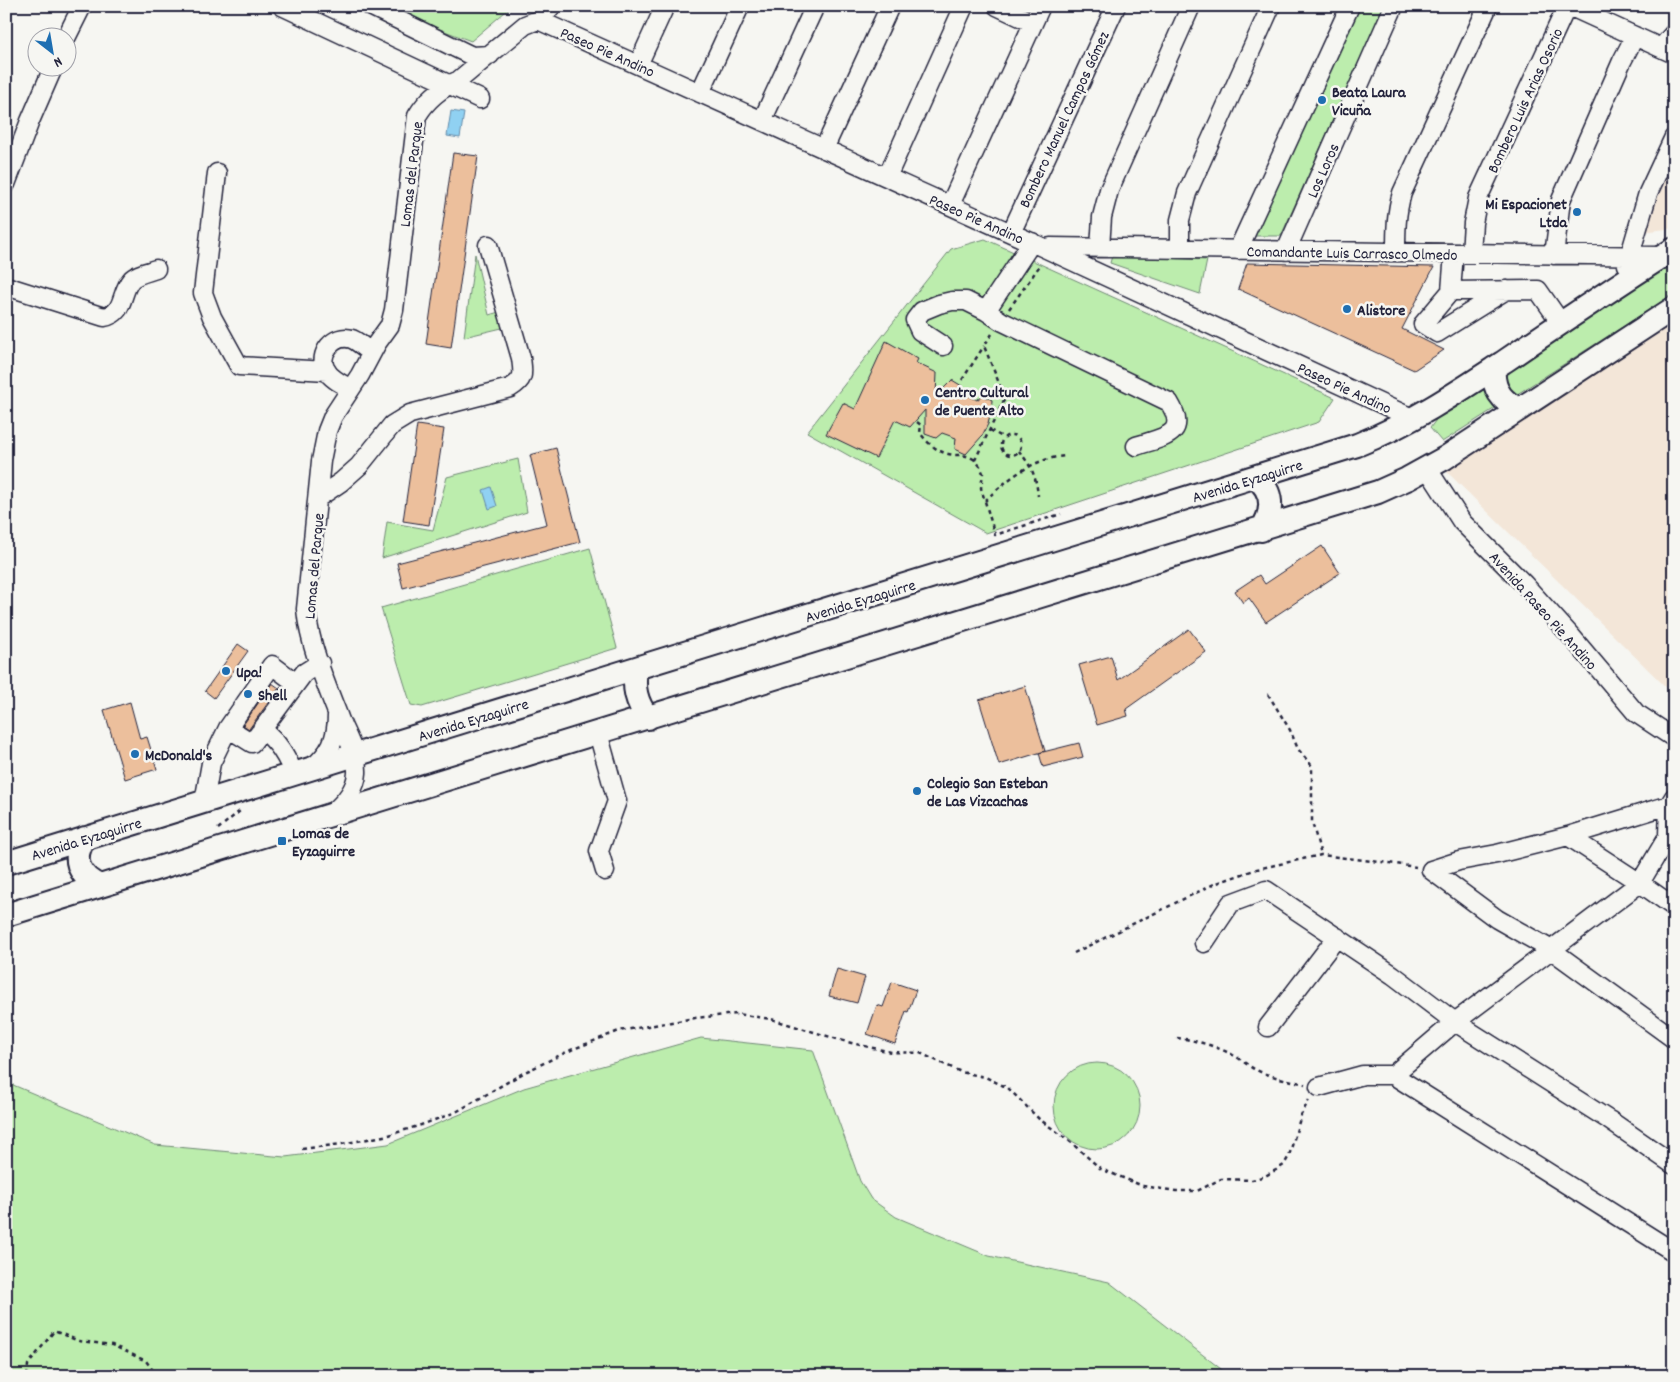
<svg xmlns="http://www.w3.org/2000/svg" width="1680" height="1382" font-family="Dekko,sans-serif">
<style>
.built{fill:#f3e6d8}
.green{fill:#bcedad;stroke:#6f8874}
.water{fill:#90d1f2;stroke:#648ba9}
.building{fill:#ecbf9c;stroke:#22223b}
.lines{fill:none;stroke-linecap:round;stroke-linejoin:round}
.minor-casing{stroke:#22223b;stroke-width:21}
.major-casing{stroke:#22223b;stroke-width:26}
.path{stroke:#22223b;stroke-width:2.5;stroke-dasharray:4 4;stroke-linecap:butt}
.minor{stroke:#f6f6f2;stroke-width:18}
.major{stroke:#f6f6f2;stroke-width:22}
.poi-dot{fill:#1f6fb2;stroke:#f6f6f2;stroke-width:2}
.labels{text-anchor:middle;stroke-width:5;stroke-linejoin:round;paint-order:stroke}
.street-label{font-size:16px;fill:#22223b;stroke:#f6f6f2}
.poi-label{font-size:16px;font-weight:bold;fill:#22223b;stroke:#f6f6f2;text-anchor:start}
</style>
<rect width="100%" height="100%" fill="#f6f6f2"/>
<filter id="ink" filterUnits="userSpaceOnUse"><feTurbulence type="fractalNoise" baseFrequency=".02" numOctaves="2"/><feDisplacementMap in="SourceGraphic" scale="10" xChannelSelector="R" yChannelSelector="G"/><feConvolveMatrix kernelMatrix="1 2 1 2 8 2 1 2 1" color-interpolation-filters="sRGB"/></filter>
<g filter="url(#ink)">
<path class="built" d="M1674,160v68l-31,4z
M1674,322v373l-228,-224z"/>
<path class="green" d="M390,6h122l-41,35 -58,-22z
M1356,6h28l-103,230h-28z
M985,239l350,159 -16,24 -333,111 -179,-101 144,-183z
M475,254l14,61 10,-3 3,16 -38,9z
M1112,256l95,4 -7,34 -90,-31z
M1674,260v34l-232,148 -12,-14 11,-15z
M518,459l9,53 -145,46 5,-36 46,8 14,-53z
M590,548l27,100 -195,59 -11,-2 -30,-97z
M701,1038l112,12 47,131 11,18 25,18 93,39 120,26 121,94h-1224v-294l149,63 130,12 103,-13 136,-56z
M1054 1106a43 43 0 1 1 86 0a43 43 0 1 1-86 0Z"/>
<path class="water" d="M451,111l13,2 -4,25 -13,-2z
M491,487l6,19 -8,3 -6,-19z"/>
<path class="building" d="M453,153l25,3 -27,192 -25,-4z
M1247,263l187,4 -32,62 42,21 -30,20 -176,-81z
M886,341l32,18 -2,4 21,10 -1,23 16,-16 10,6v6l15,8 6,-5 9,5 -1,12 -3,12 -6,12 -16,18 -11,-5 1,-11 -14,-5 -6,5 -11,-4v-24l-15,17 -15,-7 -19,38 -50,-24 17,-31 12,6z
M417,425l27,4 -15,96 -26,-4z
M556,448l24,94 -177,46 -6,-25 150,-39 -17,-69z
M1322,546l18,27 -74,49 -17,-24 -6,5 -8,-12 24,-16 6,9z
M1189,629l17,23 -80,57 2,7 -31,9 -18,-60 32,-9 7,24z
M238,644l10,7 -34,47 -9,-7z
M272,683l7,5 -30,41 -6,-4z
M1025,686l20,65 -46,14 -20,-65z
M130,702l10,37 7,-2 10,32 -32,10 -21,-69z
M1079,743l4,14 -40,10 -4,-14z
M837,969l28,8 -8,26 -28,-7z
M892,982l24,8 -8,22 -2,-1 -11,33 -28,-10 10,-29 6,2z"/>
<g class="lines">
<defs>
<path id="minor" d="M282,6l198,93
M370,6l102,50 18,-1
M997,6l36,17
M1569,6l105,48
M538,20l504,227 372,172
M66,38l16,-32
M1661,48l13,-15
M638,65l27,-59
M700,93l40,-87
M762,121l53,-115
M824,149l66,-143
M217,173l-14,120 9,24 27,49 88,5
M887,177l77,-171
M6,184l24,-63 23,-53
M950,205l91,-199
M1011,233l105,-227
M1032,242l-46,69 15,10 168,81c21,34 -7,35 -33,44
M1050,247l612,9
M1100,248l2,-31 7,-27 82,-184
M1180,249v-29l7,-27 84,-187
M1238,250l112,-244
M1286,251l108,-245
M1396,252c0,-20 0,-39 6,-59l86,-187
M1471,253l2,-30 5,-25 89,-192
M1554,255l7,-55 61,-139 13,-25
M1627,265l21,-72 26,-56
M6,286l98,31c21,-3 16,-24 27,-37 5,-6 17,-8 25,-11
M1506,290l-69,43 -14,-9 28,-33 87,-1 23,33
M1451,291l3,-38
M943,346l-23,-15 -5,-11 7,-9 17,-7 13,-3h14l20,10
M351,389c-9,-5 -20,-10 -25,-19 -9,-16 8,-37 26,-31 7,3 13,9 19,14
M1427,468l35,54 62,62 47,52 65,77 38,25
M319,497l22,-15 18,-16 33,-41 18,-11 100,-26c15,-9 13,-14 11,-30l-33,-113
M228,728l24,15 52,-70 16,-10
M262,729c16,13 24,26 32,45
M598,733l19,68 -18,50 6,20
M312,768c18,-16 25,-28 25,-53
M204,802l7,-39 17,-35 44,-63 24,18
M331,814c12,-10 25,-24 26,-41 1,-20 -13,-40 -19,-58 -13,-33 -29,-72 -32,-106l15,-148 6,-30 6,-15 27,-41 17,-32 13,-18 4,-15 23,-194c10,-17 24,-28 42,-36l66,-55 13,-5 14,-14
M1568,836l72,47 34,24
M1431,870l66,49 53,30 124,90
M1431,870l28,-9 38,-7 71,-18 101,-31
M1204,943l27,-40 35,-13 127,85 62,47 154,98 65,45
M1268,1027l69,-90
M1393,1075l62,-53 185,-139 28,-47 1,-31 5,-8
M1319,1087l44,-12h30l281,177"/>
<path id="major" d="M1494,368c-2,20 7,34 26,41
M1255,477c19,14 19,34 6,53
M636,669c-3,19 0,33 12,49
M85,838c-14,20 -7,38 15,48
M6,863l1351,-418c53,-21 101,-53 148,-84 56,-38 112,-76 169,-112
M6,915l1372,-423 29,-13 38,-21 229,-150"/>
</defs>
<use href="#minor" class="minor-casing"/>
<use href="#major" class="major-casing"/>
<path class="path" d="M1009,309l32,-45
M992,334l-8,12 21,52 -30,62 5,6 3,7 -2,15 14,47 66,-21
M962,380l22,-34
M917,422l4,3 -1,8c9,12 21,22 37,22 7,0 12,1 18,5
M990,430l14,8
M1001 445a10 10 0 1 1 20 0a10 10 0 1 1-20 0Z
M1019,451c13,16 17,25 19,45
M985,501c22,-22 48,-43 81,-45
M1268,694l22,36 8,19 14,17v56l9,33
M218,829l22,-18
M1074,953l140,-69 43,-15 64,-14 68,8 27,4
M1177,1038c18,2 39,8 56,17 8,4 15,11 23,15 15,7 33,10 49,14
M302,1149l40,-5 47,-9 32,-10 35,-13 69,-40 46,-22 48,-19 76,-13 42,-4 34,5 76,23 44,10 29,1 41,19 24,5 23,11 31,31 28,20 34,30 42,17 33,5h21l24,-12 31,1 13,-4 11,-6 8,-5 5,-9 12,-41 8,-15
M27,1376l1,-11 26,-34 25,10 33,4 34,16 11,15"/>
<use href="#minor" class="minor"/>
<use href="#major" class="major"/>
</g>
</g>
<g class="poi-dot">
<circle cx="1322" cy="100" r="5"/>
<circle cx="1577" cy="212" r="5"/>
<circle cx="1347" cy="309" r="5"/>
<circle cx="925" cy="400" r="5"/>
<circle cx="226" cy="671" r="5"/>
<circle cx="248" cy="694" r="5"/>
<circle cx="135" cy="754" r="5"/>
<circle cx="917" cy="791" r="5"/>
<rect x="277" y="836" width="10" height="10" rx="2.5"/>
</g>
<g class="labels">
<g class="street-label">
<text transform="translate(608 51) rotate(24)" y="6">Paseo Pie Andino</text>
<text transform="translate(1524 100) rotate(-65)" y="6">Bombero Luis Arias Osorio</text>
<text transform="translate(1063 119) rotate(-65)" y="6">Bombero Manuel Campos Gómez</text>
<text transform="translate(1322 170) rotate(-66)" y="6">Los Loros</text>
<text transform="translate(410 174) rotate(-83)" y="6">Lomas del Parque</text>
<text transform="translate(977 218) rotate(24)" y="6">Paseo Pie Andino</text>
<text transform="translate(1352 252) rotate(1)" y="6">Comandante Luis Carrasco Olmedo</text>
<text transform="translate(1345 387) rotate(25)" y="6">Paseo Pie Andino</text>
<text transform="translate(1247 480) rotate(-17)" y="6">Avenida Eyzaguirre</text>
<text transform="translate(313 566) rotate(-85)" y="6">Lomas del Parque</text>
<text transform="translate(860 600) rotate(-17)" y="6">Avenida Eyzaguirre</text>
<text transform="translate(1544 610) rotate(48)" y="6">Avenida Paseo Pie Andino</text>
<text transform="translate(473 719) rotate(-17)" y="6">Avenida Eyzaguirre</text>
<text transform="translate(86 838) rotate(-17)" y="6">Avenida Eyzaguirre</text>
</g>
<g class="poi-label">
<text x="1332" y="97">Beata Laura<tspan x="1332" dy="18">Vicuña</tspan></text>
<text x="1567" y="209" text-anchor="end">Mi Espacionet<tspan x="1567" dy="18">Ltda</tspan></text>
<text x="1357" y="315">Alistore</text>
<text x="935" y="397">Centro Cultural<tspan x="935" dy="18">de Puente Alto</tspan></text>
<text x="236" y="677">Upa!</text>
<text x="258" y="700">Shell</text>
<text x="145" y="760">McDonald's</text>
<text x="927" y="788">Colegio San Esteban<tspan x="927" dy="18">de Las Vizcachas</tspan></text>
<text x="292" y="838">Lomas de<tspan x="292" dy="18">Eyzaguirre</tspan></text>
</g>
</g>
<rect width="1680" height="1382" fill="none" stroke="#f6f6f2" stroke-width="25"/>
<rect x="12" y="12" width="1655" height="1357" fill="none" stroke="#22223b" stroke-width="2" filter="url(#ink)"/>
<g transform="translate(52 52) rotate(149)"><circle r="24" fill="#f6f6f2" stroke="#a1a1a9"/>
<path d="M0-4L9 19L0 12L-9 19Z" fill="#1f6fb2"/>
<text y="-8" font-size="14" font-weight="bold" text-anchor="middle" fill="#22223b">N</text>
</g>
</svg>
